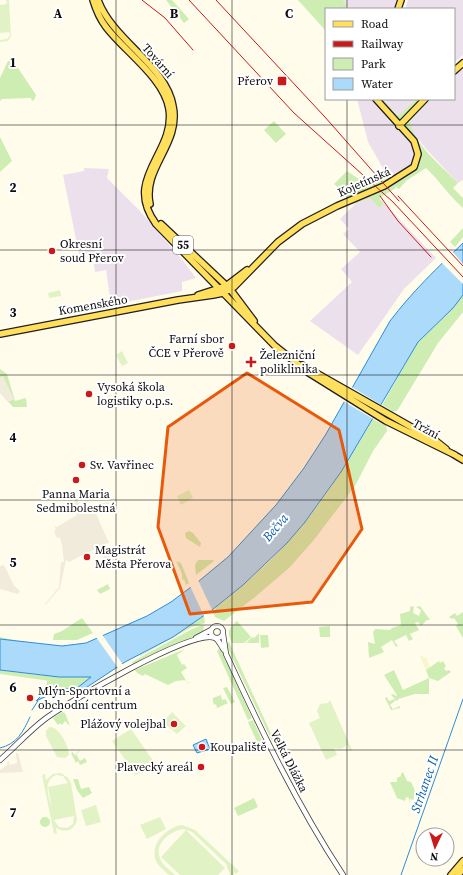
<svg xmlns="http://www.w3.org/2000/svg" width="463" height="875" font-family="'Source Serif 4',serif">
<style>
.industrial{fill:#ece0ed}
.farmland{fill:#f8f6ca}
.green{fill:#ceedb2}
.forest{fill:#b0df90}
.pitch{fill:#e1f3c5;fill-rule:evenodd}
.plaza{fill:#f0ebdb}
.water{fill:#acdafb;stroke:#2c8dd9}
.pier{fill:#fffcec}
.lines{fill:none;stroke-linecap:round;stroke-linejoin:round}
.stream{stroke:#2c8dd9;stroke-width:1}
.minor-casing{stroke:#404040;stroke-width:6}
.major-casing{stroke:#1e1e1e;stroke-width:8}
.minor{stroke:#fff;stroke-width:4.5}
.major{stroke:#ffdf5c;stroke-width:5.5}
.rail{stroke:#c91919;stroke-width:1}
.marked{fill:#e8590c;fill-opacity:0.2;stroke:#e8590c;stroke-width:3;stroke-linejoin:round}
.grid{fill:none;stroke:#0d0d0d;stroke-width:1;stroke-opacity:0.55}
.poi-dot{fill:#c91919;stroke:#fff;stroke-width:1.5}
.labels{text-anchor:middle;stroke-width:4;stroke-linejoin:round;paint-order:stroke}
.shield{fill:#fff;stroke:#565656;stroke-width:1}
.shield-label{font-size:11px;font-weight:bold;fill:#0d0d0d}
.street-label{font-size:12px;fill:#0d0d0d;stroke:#fff}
.poi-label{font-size:12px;fill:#0d0d0d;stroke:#fff;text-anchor:start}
.water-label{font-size:13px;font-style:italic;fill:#0b5da9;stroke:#fff}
.grid-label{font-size:13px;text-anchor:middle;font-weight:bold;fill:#0d0d0d;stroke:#fff;stroke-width:4;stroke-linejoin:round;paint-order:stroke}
</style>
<rect width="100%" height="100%" fill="#fffcec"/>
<path class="industrial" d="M343,0h55l-3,9h-46z
M408,0h55v55l-9,8v-54h-49z
M463,67v113l-5,3 -31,-33 -16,-20 -1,-9 21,-22h23v-23z
M357,99h15l1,3 38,40 4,6 1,6 -2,7 -5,6 -21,10 -20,-35z
M382,99h35l-17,16 -4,-1z
M84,168l25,1 -2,9 33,33 44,51 12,16 -14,4v9l-71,14 -5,-35 -11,2 -3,-20 -13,2 -16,-79 21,-4z
M370,198l9,9 5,-4 52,55 -32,31 -46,66 -48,-34 42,-39 -11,-13 19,-17 -17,-18 6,-5 -9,-10 15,-15z"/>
<path class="farmland" d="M422,655l2,3 2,-1 4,10 -4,3 -6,-13z"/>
<path class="green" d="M166,0h6l17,19 -5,4z
M298,0h45l6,9h-23v22z
M8,61l6,1 22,33 -2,5 -2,1 -1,-3 -29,1 -2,2v-23z
M372,99h10l14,15 3,1 18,-16h14l-21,22c4,24 32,45 48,62l-5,5 10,10v10c-14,-12 -23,-27 -37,-40l-20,13 -7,8 -4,-3 1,2 -17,10 5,5 -5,5 -9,-10 -15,6 -5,-6c9,-4 16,-10 24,-15 16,-7 54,-18 37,-41l-38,-40z
M274,121l12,13 -10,9 -12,-13z
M0,137l12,24 -12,11z
M347,171l19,13 -23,1 -3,4 -6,-5z
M463,228v9l-8,10 -5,-5z
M461,295h2v17l-25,31 -41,68 -6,1 1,-1 -10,-6 36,-63 35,-34z
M0,369l7,5 8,27 11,-3 1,9h-14l-13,-14z
M373,419l11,6 2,-1 1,7 -14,20 -18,35 -42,55 -24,27 -34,29 -31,24 -9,-4 -2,-5 3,-3 -1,-1c33,-26 65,-54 91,-87 26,-32 46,-67 67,-102z
M189,531l4,2 8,10 -1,4 -14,-9 -1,-5z
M198,560h15l1,1 -18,14 -1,-10z
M176,561l5,2 8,20 -3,2 -2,-6 -2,1v-6z
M108,584l2,5 -10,5 -3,-4z
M414,606l-1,7 6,3 2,-6 -5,-3 4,-1 10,14h-3l-6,6 -3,-4 -3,1 4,7 -9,4 3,5 -4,2 -3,-6 -12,6 4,5 -2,1 -4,-7 -11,7 3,5 -15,6 -1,-16 7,2 -2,-12 2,-3 15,1 2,-2 9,-3 -1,-11 10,-3v-4z
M463,612v26l-7,-12 2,-2 -4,-6 -2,1 -3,-2 6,-4 2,3z
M204,616l1,7 -13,4 -52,29v-1l33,-18z
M82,618l11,15 -16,7h-30h6l1,-6 8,-3z
M237,621l14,16 -7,6h-12c-5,-11 -4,-14 5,-22z
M202,625l2,1 -1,8 -56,23 -14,8 -1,-3 60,-33z
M330,626v11h-10l-1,-10z
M259,633v10h-13l6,-6 2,1z
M260,635h8l1,12 -8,1z
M0,637l28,6 31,3 25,-3c-27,7 -57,0 -84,-4z
M229,642l44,96v5l-47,-99z
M220,647l32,71 -4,2 -31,-69z
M185,649l-8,6 5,10 2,-1 3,4 -6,4 6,10 4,1h-3l-2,-3 -10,1 -8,4 -23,-11 -2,2 -6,-3 -2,-3z
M439,661l1,2 3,-2 3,5 -2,2 2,3 3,-1 2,2 -13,9 -9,-3v16h-14l-17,5v2l-2,-1 -6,5 3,4 7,-3v2l-9,2 -6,-12 2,-1 2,4 6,-2 -4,-4 3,-1 1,2 2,-1 -13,-20 10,-5 9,20 26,-12 -3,-8z
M0,670l38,5 54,2c-19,19 -32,7 -49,16l3,-3 1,-9h34h-31l-50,-7z
M227,687l8,15 -4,2 -8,-16z
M221,695l1,5 3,-1 3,4 -11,5 -1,-4 -2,1 -2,-7 1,3v-3z
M62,712l3,1 5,13 -5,-5 -3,4 -2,-2 -2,2 -5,-7z
M253,720l12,27 -5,2 -12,-27z
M82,750l-6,4 4,7 5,-3 2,4 -7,3 -2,-4 -2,2 -5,-10 2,-1 2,4 1,-3z
M403,772l4,9 4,1 5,11 -3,7 -3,-1 -1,4v-5l-3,-1 -1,4 -8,-3 -7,-16h7v-4l4,-2v-2z
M73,779h5l3,10 8,-2 3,6 -9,5 -6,-8z
M254,798l4,9 -20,9 -4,-8z
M40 822a5 5 0 1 1 10 0a5 5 0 1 1-10 0Z"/>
<path class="forest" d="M366,184l3,2 -8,7 -11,5 -10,-9 3,-4z"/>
<path class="pitch" d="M6,0h3l2,36 -3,5 -8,1v-2l7,-1 3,-4 -1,-3 -9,1v-28l7,-1z
M60,290l1,6 -12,2 -1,-5z
M122,351l6,12 -6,3 -6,-11z
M189,490l4,8 -12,7 -4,-9z
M330,700l22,50 -2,1 -3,-6 -6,4 -7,-1 3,7 -11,5 -17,-37 11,-5 -3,-7 3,-7 8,-1z
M172,712l14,14 -9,8 -14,-12z
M49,727c10,-1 20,19 20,28l-4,3 -8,-1 -11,-21v-5z
M131,729l23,33 -18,13 -24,-34z
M61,773l7,5 3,5 6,37c-3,11 -12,13 -21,8l1,5 -3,1 -12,-59 3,-1 1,6 7,-6zM56,775l7,1 5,7 -20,4 4,21c-3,-11 -10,-27 4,-33zM74,816l-1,8 -6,4 -8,-1 -5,-7z
M96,805l5,17 -15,4 -5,-16z
M160,817l6,12 -19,10 -7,-14z
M182,825l13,5 44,41 -3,3 -2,-2v3h-4l-4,-11 -34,-32 -9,-3c-13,2 -29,15 -23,29 2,7 10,12 15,17h-6c-4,-4 -10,-8 -13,-14 -7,-17 11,-34 26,-36z
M186,830l39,38 -7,7h-38l-19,-18z"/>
<path class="plaza" d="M3,376l11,23 -5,3 -9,-9v-16z
M77,498l3,12 13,-5 16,-3v2l-16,3 16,36 -8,2 11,2 -2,2 5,13 -7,3 -9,-18 -30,15 -3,-2 -6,28 -14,16 -2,1 15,-18 2,-25h3l-2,-17 -2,-8 -3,1 -3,-6 2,-3 -2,-3 3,1 20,-12 -3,-16z
M4,565l10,21 6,5 -2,3 -18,-5v-23z
M16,753h2l5,19 -23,1v-3l7,-5 1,-5 2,5 7,-2z"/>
<path class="water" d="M463,243v52l-10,13 -35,34 -77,130 -36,50 -18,21 -44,42 -31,25 -39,27 -48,25 -47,31 -29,2 -13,6 10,-10 31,-3 14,-11h-32l-59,-7v-31l62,7 24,-3 61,-27 24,-14 28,-21 29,-24 48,-52 28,-37 22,-34 64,-113c22,-29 47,-53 73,-78z
M206,739l4,10 -13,4 -4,-8z"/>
<path class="pier" d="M452,251l11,13v20l-23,-23z
M350,386l33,20 -8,14 -32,-19z
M198,580l15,32 -8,6 -15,-32z
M101,633l22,32 -5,3 -22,-31z"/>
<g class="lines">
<path class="stream" d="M32,710l6,-9
M0,748c17,-4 23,-16 30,-31
M401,875l62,-176"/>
<defs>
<path id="minor" d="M211 632a6 6 0 1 1 12 0a6 6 0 1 1-12 0Z
M223,634l3,20c35,76 71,151 117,221
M196,638l15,-8
M0,760c15,-13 29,-29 45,-41 22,-16 148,-91 170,-81 4,2 6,8 9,12"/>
<path id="major" d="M93,0c3,10 7,19 13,27 19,25 58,51 63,82 7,44 -47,69 -13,115l119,122 34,27 77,48 69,34
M98,0c15,41 68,65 75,106 8,38 -31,62 -23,98
M398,9l3,-9
M454,71l9,-8
M399,126l26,-27
M161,224l69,65 24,32
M198,295l28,-9 21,-16
M0,334l178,-34 35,-5 10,-2 11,-6 44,-45 24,-18 35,-18 47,-20 30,-19 4,-13 -4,-13 -38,-42
M302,365l134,76 10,8
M453,454l10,6
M451,875l12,-14
M458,875l5,-6"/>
</defs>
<use href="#minor" class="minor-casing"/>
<use href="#major" class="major-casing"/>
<use href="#minor" class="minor"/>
<use href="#major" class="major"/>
<path class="rail" d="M142,0l23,18 28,32
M189,0l105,113 99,89 70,75
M216,0l108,116 75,85
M380,196l18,25 33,36
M398,196l65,70"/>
</g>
<path class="marked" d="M247,373l92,57 23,99 -50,73 -122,12 -32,-87 10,-100z"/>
<path class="grid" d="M116,0v875M232,0v875M347,0v9M347,99v776M0,125h463M0,250h463M0,375h463M0,500h463M0,625h463M0,750h463"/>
<g class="poi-dot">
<rect x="277" y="76" width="10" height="10" rx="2"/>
<circle cx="52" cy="251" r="4"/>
<circle cx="232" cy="346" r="4"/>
<path d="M249 356h4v4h4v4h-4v4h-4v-4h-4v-4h4z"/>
<circle cx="89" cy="394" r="4"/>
<circle cx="82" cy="465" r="4"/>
<circle cx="76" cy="480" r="4"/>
<circle cx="87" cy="557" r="4"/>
<circle cx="30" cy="698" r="4"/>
<circle cx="174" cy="724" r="4"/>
<circle cx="202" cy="747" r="4"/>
<circle cx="201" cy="767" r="4"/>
</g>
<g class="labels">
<rect class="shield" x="173" y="236" width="20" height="18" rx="3"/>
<g class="shield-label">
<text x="183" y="249">55</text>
</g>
<g class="street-label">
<text transform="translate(158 61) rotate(49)" y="4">Tovární</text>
<text transform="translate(364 182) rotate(-24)" y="4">Kojetínská</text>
<text transform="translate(93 305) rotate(-10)" y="4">Komenského</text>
<text transform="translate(426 429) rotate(29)" y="4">Tržní</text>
<text transform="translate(289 761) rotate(63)" y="4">Velká Dlážka</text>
</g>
<g class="poi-label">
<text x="273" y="85" text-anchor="end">Přerov</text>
<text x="60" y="248">Okresní<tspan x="60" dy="14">soud Přerov</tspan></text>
<text x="224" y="343" text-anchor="end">Farní sbor<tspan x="224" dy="14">ČCE v Přerově</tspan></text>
<text x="260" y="359">Železniční<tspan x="260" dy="14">poliklinika</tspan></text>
<text x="97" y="391">Vysoká škola<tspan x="97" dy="14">logistiky o.p.s.</tspan></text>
<text x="90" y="469">Sv. Vavřinec</text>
<text x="76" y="498" text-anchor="middle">Panna Maria<tspan x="76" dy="14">Sedmibolestná</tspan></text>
<text x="95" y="554">Magistrát<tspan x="95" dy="14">Města Přerova</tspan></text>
<text x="38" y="695">Mlýn-Sportovní a<tspan x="38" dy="14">obchodní centrum</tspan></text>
<text x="166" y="728" text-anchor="end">Plážový volejbal</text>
<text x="210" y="751">Koupaliště</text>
<text x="193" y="771" text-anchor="end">Plavecký areál</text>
</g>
<g class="water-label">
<text transform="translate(275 527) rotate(-50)" y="5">Bečva</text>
<text transform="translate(424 784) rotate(-71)" y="5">Strhanec II</text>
</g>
</g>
<g class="grid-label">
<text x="58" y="18">A</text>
<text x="174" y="18">B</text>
<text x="289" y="18">C</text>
<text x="13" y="67">1</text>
<text x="13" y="192">2</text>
<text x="13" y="317">3</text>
<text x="13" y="442">4</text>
<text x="13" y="567">5</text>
<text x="13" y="692">6</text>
<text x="13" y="817">7</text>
</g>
<rect x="325" y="8" width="130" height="92" fill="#ffffff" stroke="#9e9e9e"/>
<rect x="333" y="21" width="20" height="6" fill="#ffdf5c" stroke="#9e9e9e"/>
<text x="361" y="28" font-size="12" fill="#0d0d0d">Road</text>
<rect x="333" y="41" width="20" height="6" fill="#c91919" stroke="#9e9e9e"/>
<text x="361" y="48" font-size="12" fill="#0d0d0d">Railway</text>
<rect x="333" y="58" width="20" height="12" fill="#ceedb2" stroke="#9e9e9e"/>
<text x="361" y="68" font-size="12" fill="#0d0d0d">Park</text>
<rect x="333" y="78" width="20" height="12" fill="#acdafb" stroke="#9e9e9e"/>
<text x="361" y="88" font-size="12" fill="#0d0d0d">Water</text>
<g transform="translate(435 847) rotate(184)"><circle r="19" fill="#ffffff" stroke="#9e9e9e"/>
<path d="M0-3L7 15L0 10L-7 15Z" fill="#c91919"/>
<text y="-6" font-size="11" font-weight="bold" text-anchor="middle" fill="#0d0d0d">N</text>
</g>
</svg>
